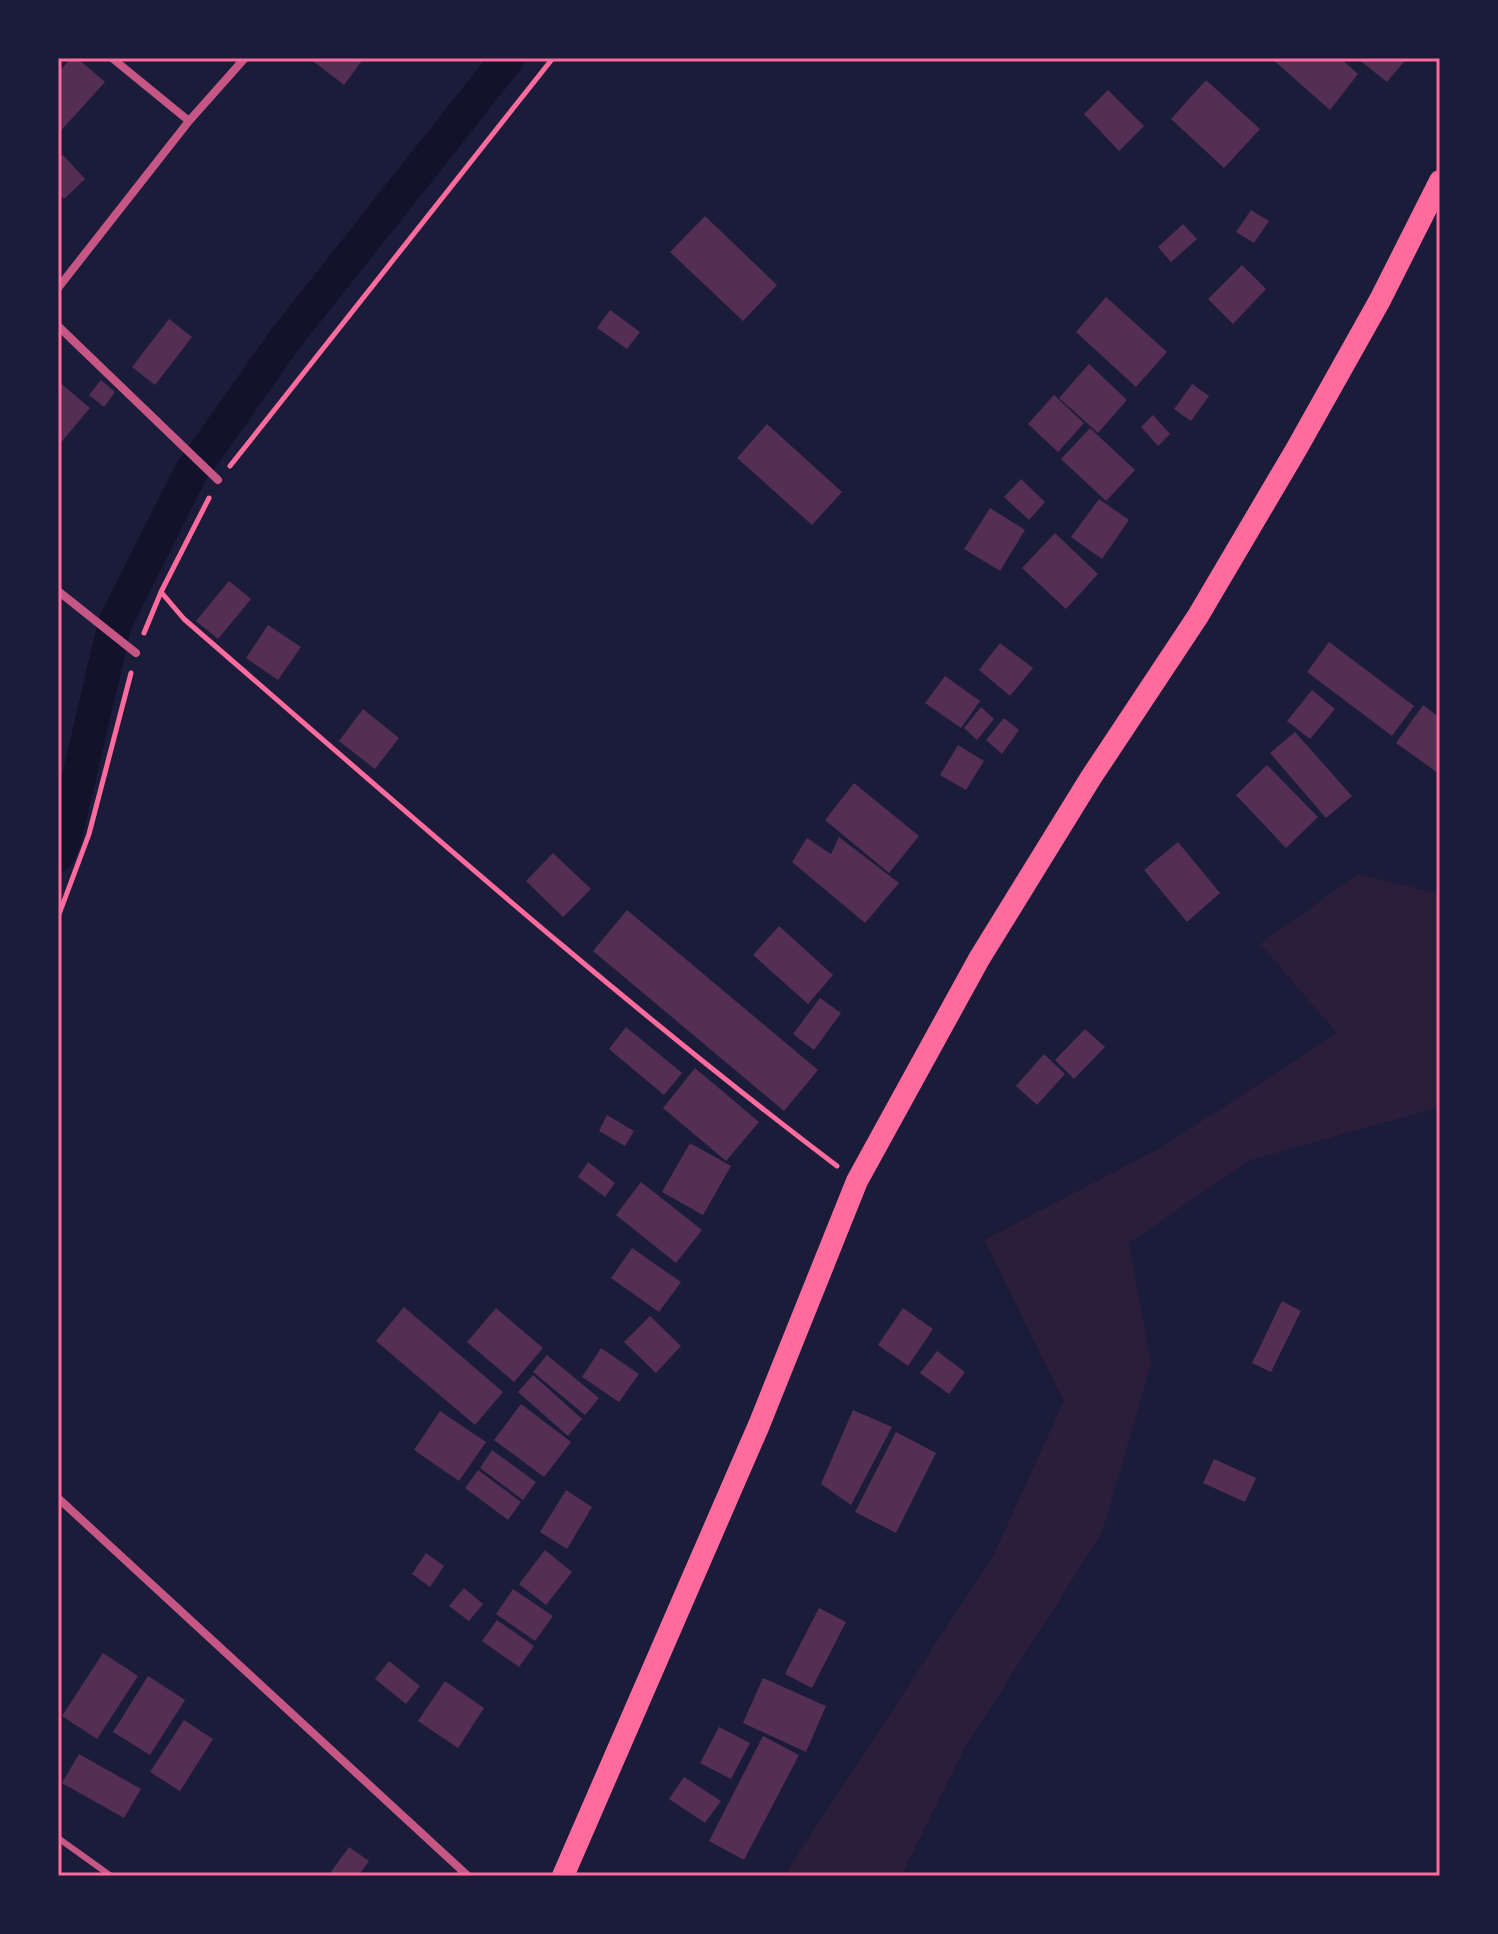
<svg xmlns="http://www.w3.org/2000/svg" width="1498" height="1934" font-family="'PT Serif',serif">
<style>
.green{fill:#2a1e3b}
.lines{fill:none;stroke-linecap:round;stroke-linejoin:round}
.canal{stroke:#12122b;stroke-width:34}
.building{fill:#542f53}
.path{stroke:#ff6b9d;stroke-width:5}
.service{stroke:#c65784;stroke-width:6}
.minor{stroke:#c65784;stroke-width:8}
.trunk{stroke:#ff6b9d;stroke-width:22}
.neatline{fill:none;stroke:#ff6b9d;stroke-width:3}
</style>
<rect width="100%" height="100%" fill="#1b1b3a"/>
<path class="green" d="M1358,874l82,20v213l-190,53 -121,83 22,121 -49,169 -139,218 -62,125h-117l209,-320 71,-155 -80,-161 178,-93 175,-114 -77,-89z"/>
<g class="lines">
<path class="canal" d="M58,855l7,-18 50,-214 75,-149 96,-136 222,-280"/>
</g>
<path class="building" d="M71,58h6l28,24 -47,52v-61z
M309,58h55l-20,27z
M1271,58h69l18,16 -28,36z
M1357,58h50l-20,24z
M1206,80l54,49 -36,39 -53,-49z
M1108,90l36,36 -25,25 -35,-37z
M63,155l22,24 -21,20 -6,-6v-34z
M1251,210l18,11 -15,22 -18,-11z
M705,216l72,69 -34,36 -73,-69z
M1183,224l14,15 -26,23 -13,-15z
M1242,265l24,24 -33,35 -25,-25z
M1106,297l61,55 -31,35 -60,-55z
M610,310l30,22 -13,17 -30,-21z
M169,319l23,18 -37,48 -23,-18z
M1089,364l38,36 -29,33 -39,-35z
M101,380l14,12 -11,15 -15,-12z
M58,381l32,27 -32,38z
M1192,384l17,12 -18,25 -17,-12z
M1054,395l30,28 -26,29 -30,-28z
M1153,415l17,19 -12,12 -17,-19z
M767,424l75,68 -30,33 -75,-67z
M1090,428l45,42 -29,31 -45,-42z
M1021,479l24,23 -16,18 -25,-23z
M1099,499l30,21 -27,39 -31,-22z
M990,508l35,22 -25,41 -36,-22z
M1055,533l43,41 -32,35 -44,-41z
M229,581l22,18 -33,40 -22,-18z
M268,625l33,22 -23,33 -32,-22z
M1329,642l85,64 -22,30 -85,-64z
M1000,643l33,25 -23,28 -31,-26z
M945,676l35,25 -19,27 -36,-25z
M1312,690l23,19 -25,30 -23,-18z
M1423,705l17,13v52l-2,3 -42,-30z
M981,707l13,12 -17,21 -13,-12z
M363,709l36,29 -24,31 -36,-28z
M1004,718l15,12 -17,24 -16,-14z
M1295,732l57,64 -26,22 -56,-65z
M958,745l26,16 -18,29 -26,-15z
M1267,765l51,52 -32,31 -50,-53z
M854,783l65,53 -30,37 -64,-53z
M839,837l60,46 -34,40 -73,-61 15,-24 24,16z
M1178,842l42,51 -33,29 -43,-52z
M553,853l38,36 -28,28 -37,-36z
M627,910l191,160 -34,41 -191,-160z
M779,926l54,49 -25,29 -55,-49z
M820,998l21,15 -27,37 -21,-16z
M626,1027l56,46 -18,22 -55,-46z
M1085,1029l20,18 -31,32 -19,-19z
M1044,1054l21,20 -28,31 -21,-19z
M695,1068l64,54 -33,39 -63,-53z
M607,1115l27,16 -9,15 -26,-15z
M690,1143l41,23 -28,49 -41,-23z
M588,1162l27,21 -10,14 -27,-20z
M641,1182l61,48 -26,33 -60,-48z
M632,1248l49,34 -22,30 -48,-34z
M1282,1301l19,10 -30,61 -19,-9z
M404,1307l99,85 -28,33 -99,-84z
M496,1308l47,40 -29,34 -47,-40z
M903,1308l30,21 -25,37 -30,-21z
M650,1316l31,30 -25,27 -32,-31z
M601,1348l38,26 -20,28 -37,-25z
M937,1351l28,21 -16,22 -29,-21z
M547,1355l52,43 -14,17 -52,-43z
M533,1375l49,44 -14,17 -50,-44z
M521,1404l50,38 -27,35 -50,-37z
M853,1410l39,17 -41,78 -30,-21z
M440,1411l46,31 -27,39 -45,-31z
M896,1432l40,21 -40,80 -41,-21z
M492,1450l44,32 -13,18 -43,-32z
M1214,1459l42,19 -11,24 -42,-19z
M478,1470l43,32 -13,18 -43,-32z
M566,1490l26,17 -25,42 -27,-17z
M545,1550l27,22 -26,33 -27,-21z
M426,1553l18,13 -14,21 -18,-13z
M464,1588l19,16 -14,17 -20,-15z
M513,1589l40,27 -18,25 -39,-27z
M819,1608l27,14 -34,66 -27,-14z
M497,1620l37,26 -15,21 -37,-26z
M103,1653l35,23 -41,63 -35,-23z
M389,1661l31,25 -14,18 -31,-25z
M148,1676l37,24 -35,55 -37,-23z
M763,1678l63,28 -20,46 -63,-29z
M445,1681l39,27 -26,40 -40,-27z
M184,1720l29,19 -33,52 -30,-19z
M719,1727l31,16 -19,36 -31,-16z
M763,1736l36,19 -55,105 -35,-19z
M79,1754l62,35 -17,29 -62,-35z
M684,1777l37,24 -16,22 -36,-24z
M349,1847l20,14 -11,15h-30z"/>
<g class="lines">
<path class="path" d="M230,466l323,-408
M161,592l23,27c215,186 427,376 653,547
M144,633l17,-41 48,-94
M58,917l31,-83 42,-161"/>
<path class="service" d="M58,1838l53,38"/>
<path class="minor" d="M112,58l77,63
M58,288l131,-167 56,-63
M58,326l160,154
M58,591l78,62
M58,1498l410,378"/>
<path class="trunk" d="M563,1876l196,-451 98,-244 122,-222 111,-180 108,-163 99,-168 83,-148 60,-119"/>
</g>
<rect width="1498" height="1934" fill="none" stroke="#1b1b3a" stroke-width="120"/>
<rect x="60" y="60" width="1378" height="1814" class="neatline"/>
</svg>
